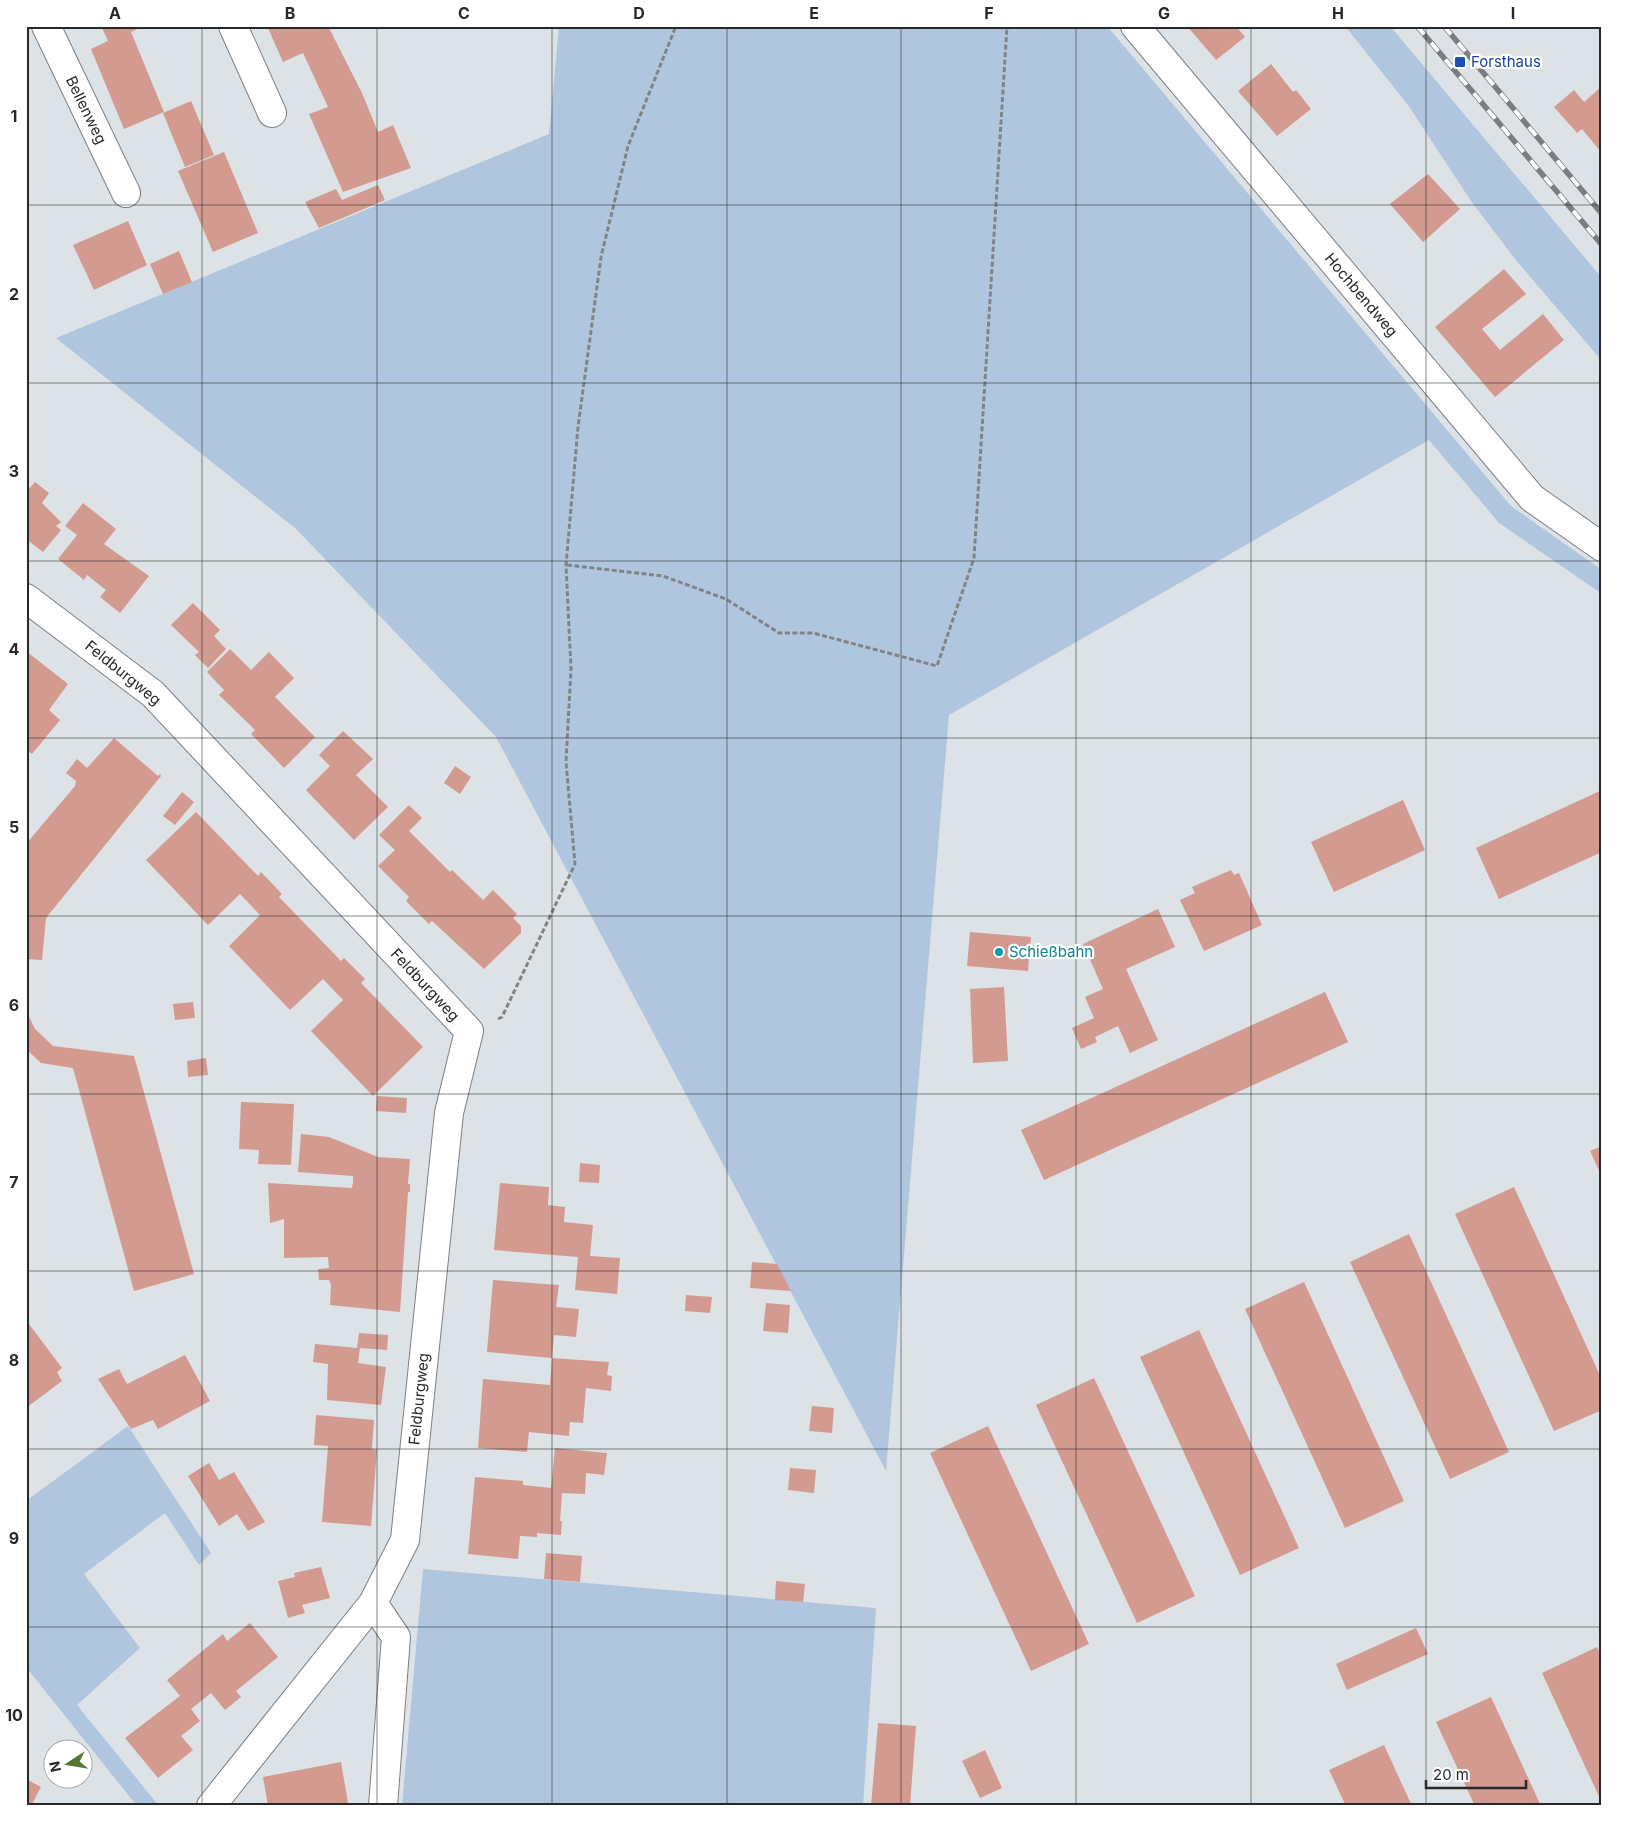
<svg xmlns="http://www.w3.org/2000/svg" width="1628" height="1832" font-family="Inter,sans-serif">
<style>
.green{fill:#b0c6df}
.building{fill:#d39a8f}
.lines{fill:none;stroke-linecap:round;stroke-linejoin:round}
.minor-casing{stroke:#7c8085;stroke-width:30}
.path{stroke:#818487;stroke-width:3;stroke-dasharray:5 2.5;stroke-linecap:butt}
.minor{stroke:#fff;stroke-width:28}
.rail-casing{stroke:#7a7d81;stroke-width:5.5}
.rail{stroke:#fff;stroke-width:4;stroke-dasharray:11;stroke-linecap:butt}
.grid{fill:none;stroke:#26282a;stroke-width:1;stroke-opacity:0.55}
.transit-dot{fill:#1a4fb4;stroke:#fff;stroke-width:2}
.culture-dot{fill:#0f9aa8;stroke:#fff;stroke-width:2}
.labels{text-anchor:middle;stroke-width:4.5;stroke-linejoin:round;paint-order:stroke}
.transit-label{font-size:15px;fill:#164399;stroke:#fff;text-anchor:start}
.street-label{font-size:15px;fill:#26282a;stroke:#fff}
.culture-label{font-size:15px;fill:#0d838f;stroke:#fff;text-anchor:start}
.neatline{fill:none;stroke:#26282a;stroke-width:2}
.grid-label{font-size:16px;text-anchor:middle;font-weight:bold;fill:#26282a}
</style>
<rect width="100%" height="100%" fill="#dde2e7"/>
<path class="green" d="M559,26h548l404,480 91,64v24l-103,-71 -70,-83 -480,275 -63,756 -390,-734 -200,-208 -240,-191 493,-204z
M1345,26h45l212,252v83l-87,-102 -44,-58 -63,-96z
M128,1426l83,127 -12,12 -34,-52 -81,61 56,74 -63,57 82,101h-22l-111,-139v-166z
M423,1569l453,39 -13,198h-461z"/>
<path class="building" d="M101,26h43l-13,6 33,80 -40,17 -33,-80 17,-8z
M267,26h61l34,67 16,39 15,-7 18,43 -68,24 -34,-78 19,-7 -25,-54 -20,9z
M1187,26h49l9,11 -29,23z
M1271,64l22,28 3,-2 15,19 -34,27 -39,-45z
M1602,86v67l-20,-24 -5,4 -23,-26 20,-17 10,12z
M191,101l23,54 -29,12 -22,-54z
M224,152l34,81 -45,19 -35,-81z
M1428,174l32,35 -37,33 -33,-38z
M378,185l7,15 -66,28 -14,-26 31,-13 6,11z
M128,221l19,44 -53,25 -21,-45z
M179,251l13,31 -29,12 -13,-30z
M1504,269l22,25 -44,35 18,21 43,-36 21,26 -69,57 -60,-70z
M35,482l14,11 -7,10 19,19 -5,4 5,4 -18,22 -17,-13v-47z
M83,503l33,26 -12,15 45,32 -29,37 -20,-16 6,-7 -19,-15 -3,5 -26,-21 19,-24 -12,-9z
M193,603l27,27 -6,6 12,13 -18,19 -13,-13 4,-3 -28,-27z
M230,649l21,21 18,-18 25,26 -19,19 40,40 -31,31 -33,-34 4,-4 -36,-35 5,-5 -17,-18z
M26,651l42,33 -19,26 11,10 -28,34 -6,-4 2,-17 -2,-2z
M343,731l30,28 -17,16 32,32 -34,33 -48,-50 24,-24 -11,-11z
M114,738l44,38 2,-2 1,2 -115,142 -4,42 -16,-1v-115l49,-58 1,-5 -10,-8 11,-14 10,9z
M455,766l16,11 -11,17 -16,-11z
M1602,790v62l-103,47 -23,-51z
M182,792l12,10 -19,23 -12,-9z
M1403,800l22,50 -91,42 -23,-50z
M409,805l13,13 -13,13 41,41 2,-2 31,30 10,-10 24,24 -4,4 8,8v7l-37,36 -52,-48 -3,3 -23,-23 3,-4 -31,-31 17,-16 -16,-15z
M196,812l62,64 3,-4 21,22 -3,3 62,64 3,-3 21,21 -4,4 62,64 -50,49 -62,-65 32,-31 -20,-21 -33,31 -61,-64 31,-31 -20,-21 -32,31 -62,-65z
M1231,870l3,5 5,-2 23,52 -58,26 -24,-51 15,-7 -3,-6z
M1158,909l17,38 -49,22 32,71 -28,13 -12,-27 -23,11 2,5 -16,7 -9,-21 22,-10 -9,-21 18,-8 -20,-45z
M970,932l61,5 -3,34 -61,-5z
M1004,987l4,74 -35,2 -3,-74z
M1325,992l23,50 -304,138 -23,-50z
M193,1002l2,16 -20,2 -2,-16z
M26,1010l9,19 18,17 81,10 60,218 -60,17 -61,-223 -32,-5 -15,-14z
M206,1058l2,17 -20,2 -1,-16z
M377,1096l30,2 -1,15 -30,-2z
M241,1102l53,2 -3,61 -33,-1 1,-14 -20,-1z
M301,1134l28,3 49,20 32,2 -2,25h2v8h-2l-8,120 -70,-7 1,-20 -2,-5h-10l-1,-11 11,-1 -1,-11 -44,1v-39l-14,4 -2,-40 84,5 1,-6v-6l-55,-4z
M1602,1146v31l-12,-26z
M580,1163l20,2 -1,18 -20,-1z
M500,1183l49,4 -1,18 17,2 -1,15 29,3 -3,31 30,2 -3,36 -42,-4 3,-33 -84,-7z
M1514,1187l88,193v30l-48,21 -99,-217z
M1409,1234l100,218 -59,27 -100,-217z
M752,1262l25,2 14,27 -41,-3z
M493,1280l66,5 -3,22 23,2 -3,28 -22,-2 -2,23 -65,-6z
M1304,1282l100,219 -59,27 -100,-219z
M686,1295l26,2 -2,16 -25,-2z
M766,1303l24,2 -2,28 -25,-2z
M26,1320l36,48 -5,4 5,9 -36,27z
M1199,1330l100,218 -59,27 -100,-218z
M359,1333l29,2 -1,15 -27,-2 -2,15 28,4 -5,38 -54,-5 1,-36 -15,-2 2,-18 42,4z
M185,1355l25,46 -52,28 -5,-9 -22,9 -33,-50 21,-10 8,15z
M552,1358l57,4 -2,13 5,1 -1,15 -25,-3 -3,35 -13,-1 -1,14 -40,-4 -2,20 -49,-4 5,-69 67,6z
M1094,1378l101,218 -58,27 -101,-218z
M812,1406l22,2 -2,25 -23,-2z
M316,1415l58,5 -2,29 5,1 -6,76 -49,-4 6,-76 -14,-1z
M988,1426l101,218 -58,27 -101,-218z
M555,1448l52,5 -3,22 -18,-2 -1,21 -23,-1 -2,28h2l-1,14 -24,-2v4l-17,-1 -2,23 -50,-5 7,-77 48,4v4l28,3z
M209,1463l10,17 15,-8 31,50 -17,9 -11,-17 -18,12 -31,-50z
M790,1468l26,2 -2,23 -26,-3z
M546,1553l36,3 -2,26 -36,-3z
M321,1567l9,31 -28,7 3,8 -17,5 -10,-37 17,-4 -1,-4z
M776,1581l29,3 -2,18 -28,-2z
M250,1623l28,34 -42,34 5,6 -16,13 -14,-17 -20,16 9,12 -19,15 12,14 -35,28 -33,-40 55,-42 -13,-16 56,-46 4,7z
M1416,1628l12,26 -81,36 -11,-26z
M1597,1647l5,11v145l-60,-130z
M1491,1697l50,109h-66l-39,-84z
M878,1723l38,3 -6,80h-39z
M1384,1745l28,61h-66l-17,-36z
M985,1750l17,38 -22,10 -18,-37z
M341,1762l7,41 -8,3h-72l-5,-29z
M26,1779l15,8 -10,19h-5z"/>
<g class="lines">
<defs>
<path id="minor" d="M46,26l80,167
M233,26l39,87
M1135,26l397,472 70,49
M26,598l127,96 316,337 -20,82 -44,427 -32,63 -162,203
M373,1603l23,34 -13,169"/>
</defs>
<use href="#minor" class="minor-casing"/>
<path class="path" d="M567,565l96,11 63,23 53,34h34l124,33 37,-108 33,-532
M498,1019l4,-2 73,-153 -9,-102 5,-93 -5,-104 12,-138 23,-170 27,-111 48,-120"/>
<use href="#minor" class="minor"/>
<defs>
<path id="rail" d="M1417,26l185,219
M1444,26l158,188"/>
</defs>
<use href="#rail" class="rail-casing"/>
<use href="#rail" class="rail"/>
</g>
<path class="grid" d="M202,26v1780M377,26v1780M552,26v1780M727,26v1780M901,26v1780M1076,26v1780M1251,26v1780M1426,26v1780M26,205h1576M26,383h1576M26,561h1576M26,738h1576M26,916h1576M26,1094h1576M26,1271h1576M26,1449h1576M26,1627h1576"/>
<rect class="transit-dot" x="1454" y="56" width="12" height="12" rx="2.5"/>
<circle class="culture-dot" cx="999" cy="952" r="5"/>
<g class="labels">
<g class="transit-label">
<text x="1471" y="67">Forsthaus</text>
</g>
<g class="street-label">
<text transform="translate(86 110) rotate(64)" y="5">Bellenweg</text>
<text transform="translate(1361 295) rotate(50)" y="5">Hochbendweg</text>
<text transform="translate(123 673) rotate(39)" y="5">Feldburgweg</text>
<text transform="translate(425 985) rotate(47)" y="5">Feldburgweg</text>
<text transform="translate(419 1399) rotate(-84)" y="5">Feldburgweg</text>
</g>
<g class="culture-label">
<text x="1009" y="957">Schießbahn</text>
</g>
</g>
<rect width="1628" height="1832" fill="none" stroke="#ffffff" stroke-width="55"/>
<g transform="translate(68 1764) rotate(258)"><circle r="24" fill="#ffffff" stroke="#a8a9aa"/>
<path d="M0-4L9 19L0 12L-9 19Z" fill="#58772d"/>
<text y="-8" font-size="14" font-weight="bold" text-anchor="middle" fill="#26282a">N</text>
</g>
<path d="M1426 1780v8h100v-8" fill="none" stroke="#26282a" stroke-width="2.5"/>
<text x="1433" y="1780" font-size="15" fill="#26282a" stroke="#ffffff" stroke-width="4" paint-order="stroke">20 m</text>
<rect x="28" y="28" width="1572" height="1776" class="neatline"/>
<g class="grid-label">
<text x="115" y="19">A</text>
<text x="290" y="19">B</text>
<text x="464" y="19">C</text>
<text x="639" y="19">D</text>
<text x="814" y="19">E</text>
<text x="989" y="19">F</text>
<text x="1164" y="19">G</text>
<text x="1338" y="19">H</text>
<text x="1513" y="19">I</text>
<text x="14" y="122">1</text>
<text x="14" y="300">2</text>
<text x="14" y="477">3</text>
<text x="14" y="655">4</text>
<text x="14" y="833">5</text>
<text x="14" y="1011">6</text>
<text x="14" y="1188">7</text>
<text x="14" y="1366">8</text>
<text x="14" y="1544">9</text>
<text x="14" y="1721">10</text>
</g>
</svg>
